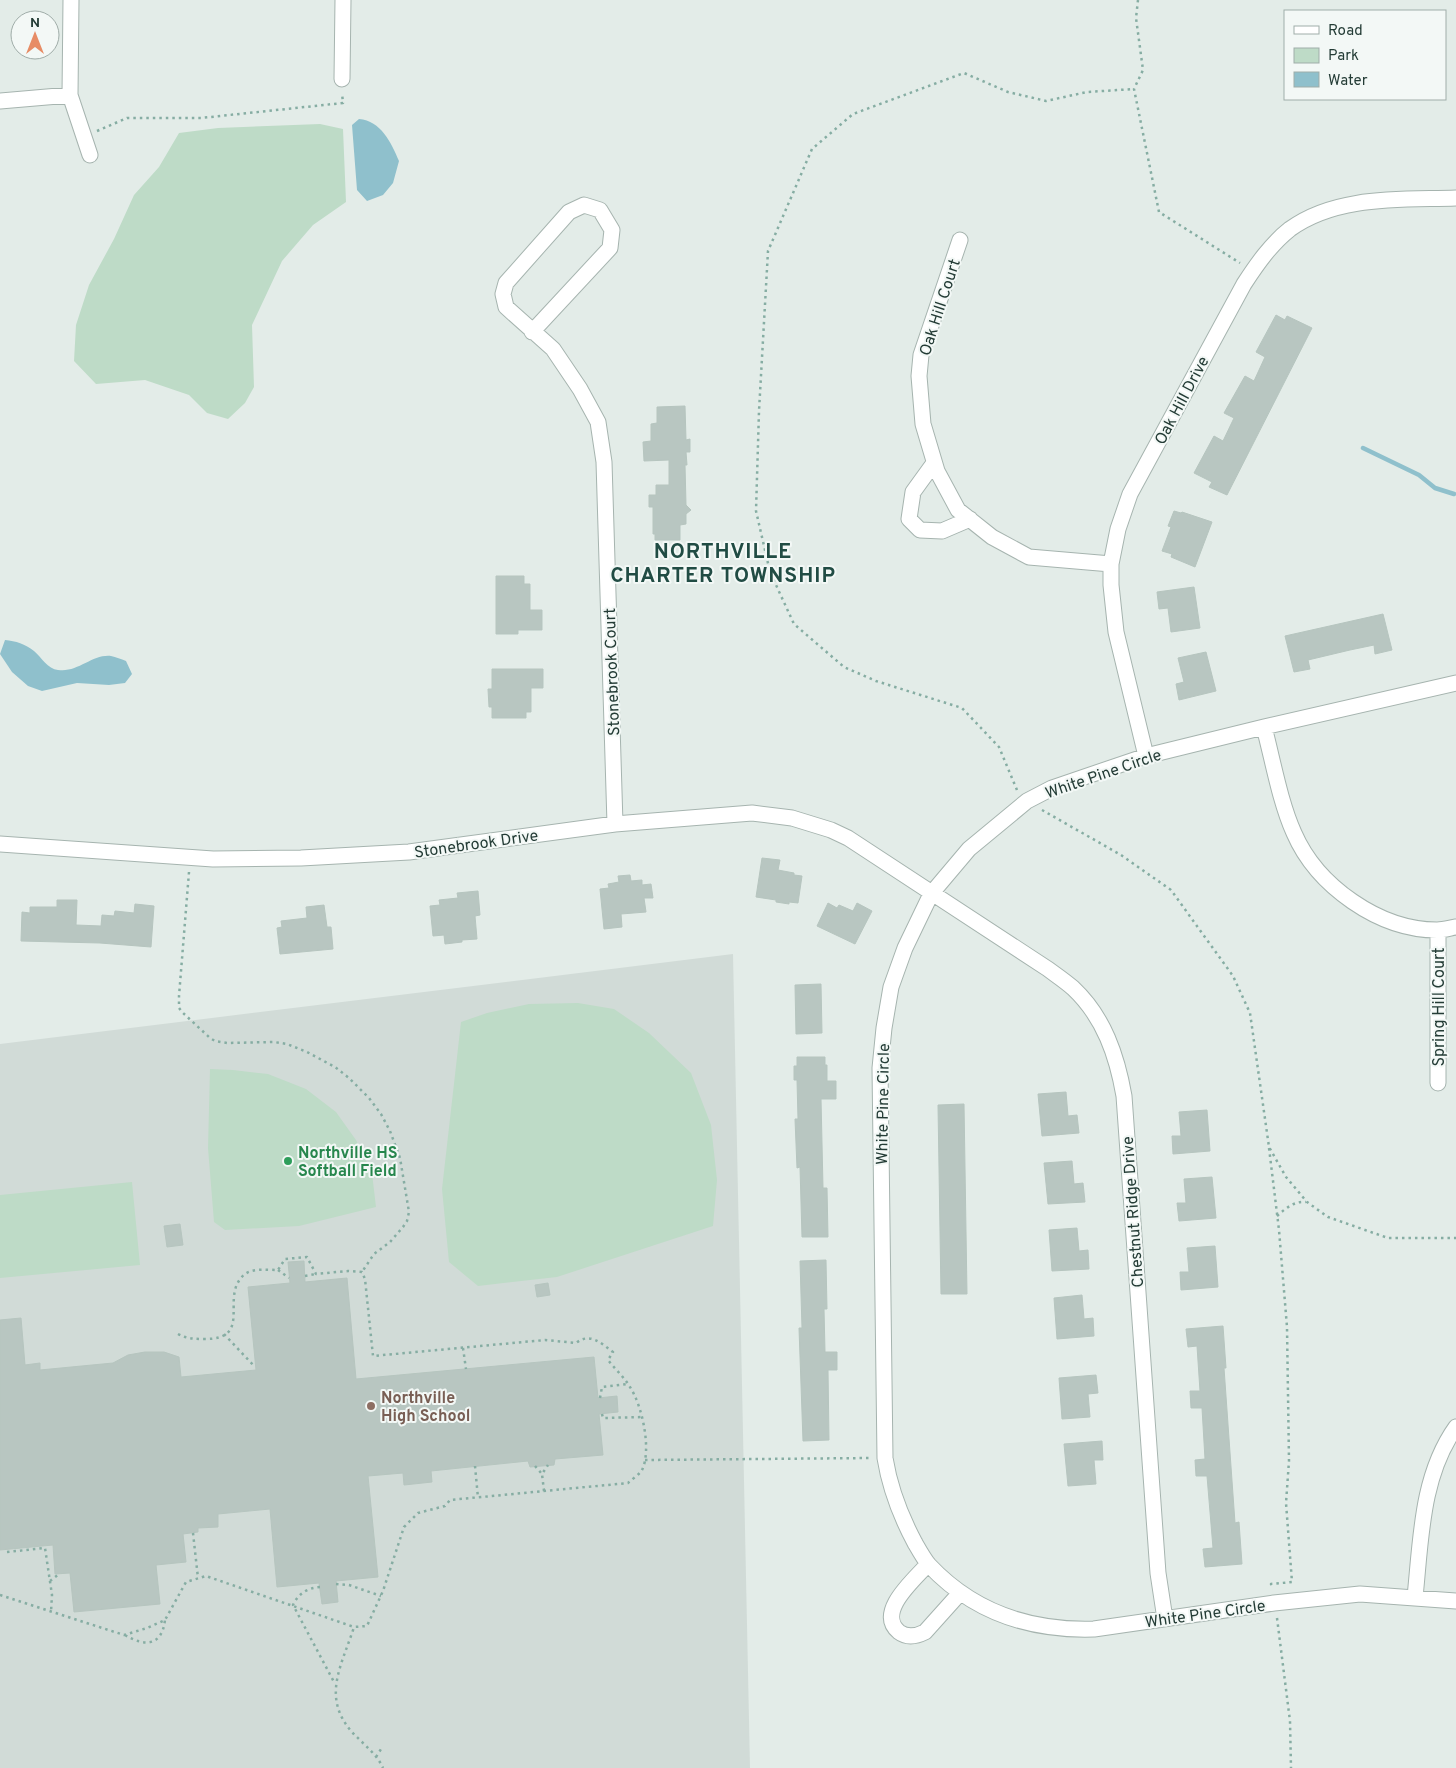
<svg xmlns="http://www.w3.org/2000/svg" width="1456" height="1768" font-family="Overpass,sans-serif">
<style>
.built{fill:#d1dbd7}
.green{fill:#bedbc7}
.water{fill:#8fc0cc}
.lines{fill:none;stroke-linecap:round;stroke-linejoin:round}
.stream{stroke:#8fc0cc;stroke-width:4.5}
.building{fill:#b8c6c1;stroke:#b6c5bf}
.street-casing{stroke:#a6b4af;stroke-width:17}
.path{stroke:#86ada3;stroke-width:2.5;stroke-dasharray:2.5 4;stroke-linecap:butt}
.street{stroke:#fff;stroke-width:15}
.leisure-dot{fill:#2e9e5b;stroke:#f3f8f6;stroke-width:2}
.education-dot{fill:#8d6e63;stroke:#f3f8f6;stroke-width:2}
.labels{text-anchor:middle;stroke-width:4;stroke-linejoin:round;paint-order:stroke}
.street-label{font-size:16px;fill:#243c36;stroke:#f3f8f6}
.leisure-label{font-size:16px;font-weight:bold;fill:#27864d;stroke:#f3f8f6;text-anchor:start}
.education-label{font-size:16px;font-weight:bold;fill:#785e54;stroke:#f3f8f6;text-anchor:start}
.district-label{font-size:21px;font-weight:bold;letter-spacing:1px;fill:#214c44;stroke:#f3f8f6}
</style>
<rect width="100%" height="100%" fill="#e3ece8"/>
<path class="built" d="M733,954l17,814h-750v-724z"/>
<path class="green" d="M320,124l23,5 3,73 -33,23 -31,36 -30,64 2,62 -9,16 -17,16 -21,-6 -18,-18 -44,-15 -49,4 -22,-23 2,-36 13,-40 25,-46 20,-44 25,-28 20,-34 39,-5z
M578,1003l36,6 35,24 42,40 20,52 6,55 -4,46 -156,51 -79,9 -29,-24 -7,-73 19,-167 26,-9 42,-9z
M210,1069l23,1 35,4 38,15 30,23 20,28 16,33 4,34 -77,19 -74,4 -11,-8 -6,-74z
M132,1182l8,83 -140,13v-83z"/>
<path class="water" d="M359,119c22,2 32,23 40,42l-6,22 -10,12 -16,6 -10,-11 -5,-65z
M5,640c11,1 20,4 29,11 7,6 14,18 24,19 20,3 34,-16 53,-14 5,1 10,3 15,5l6,13 -7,9 -16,2 -32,-2 -35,8 -14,-5 -16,-14 -12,-18z"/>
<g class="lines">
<path class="stream" d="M1363,448l56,27 16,13 19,6"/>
</g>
<path class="building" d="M1276,315l9,5 2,-4 25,12 -85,167 -18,-8 3,-5 -18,-9 20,-37 9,5 11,-23 -10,-5 21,-37 9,5 11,-24 -9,-5z
M685,406l1,34 4,-1v13h-4l1,13h-2l1,40 5,5 -5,4v10l-6,1v15h-25v-6h-2v-27h-4v-12h7v-10h13v-25l-25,1 -1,-19 8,-1v-17l6,-1v-16z
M1174,511l7,2 1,-1 30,10 -17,45 -24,-10 1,-3 -10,-3 9,-24 -3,-1z
M496,576h28v8h6v26h12v20h-24v4h-22z
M1194,587l6,41 -29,4 -3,-24 -9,1 -2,-17z
M1383,614l9,36 -17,4 -1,-9 -24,5 -42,10 2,9 -16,3 -9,-36z
M1206,652l10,39 -37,9 -3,-16 8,-2 -6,-24z
M492,669h51v19h-12v24h-5v6h-34v-11h-3l-1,-18h4z
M762,858l18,2 -2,10 16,3v2l8,1 -4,27 -9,-1v2l-13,-2v-2l-20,-3z
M630,875l1,6 11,-1v5l9,-1 2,14h-9l2,14 -25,2 1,13 -18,2 -4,-40 9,-1 -1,-4 11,-2 -1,-6z
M478,891l2,24 -5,1 2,23 -15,1v2l-17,2 -1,-9 -11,1 -3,-30 10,-1 -1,-5 19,-2 -1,-5z
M57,900h20l-1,25 25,1 1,-11 12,1 1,-5 19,2 1,-9 19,2 -3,41 -51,-4 -79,-2 1,-29 8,1v-6h27z
M828,903l9,5 2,-3 14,6 4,-8 15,8 -17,33 -38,-18z
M324,905l3,22h4l2,22 -53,5 -3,-26 5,-1 -1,-6 26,-3 -1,-11z
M821,984l1,49 -26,1 -1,-49z
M797,1057h28v8h2v16h9v18h-15l2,89h4l1,49h-26l-2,-70 -3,1 -2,-49h3l-1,-39h-3v-14h3z
M1066,1092l2,24 9,-1 2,18 -37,3 -4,-42z
M964,1104l3,190h-26l-3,-189z
M1207,1110l3,41 -37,3 -1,-18h9l-2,-24z
M1072,1161l2,23 9,-1 2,19 -37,2 -4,-41z
M1212,1177l4,41 -37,3 -2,-18h9l-2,-24z
M180,1224l3,21 -16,2 -3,-21z
M1077,1228l2,23 9,-1 1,19 -37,2 -3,-41z
M1215,1246l3,41 -37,3 -1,-18h9l-2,-24z
M826,1260l1,49h-3l1,43h12v18h-9l1,70 -26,1 -4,-113h3l-2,-67z
M304,1261l1,21 42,-4 9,101 238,-22 4,41 19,-2 1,16 -19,2 4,41 -48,4 -1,6 -24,2 -2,-6 -97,10 1,11 -28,3 -1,-12 -35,3 10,101 -42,4 2,21 -16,2 -3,-21 -42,4 -7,-78 -52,5v13l-20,1v4l-15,2 3,28 -30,3 4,39 -86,8 -4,-39 -15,1 -2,-29 -53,5v-230l21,-2 4,47 15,-2v7l73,-7 15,-8 17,-3h19l15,5 2,20 75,-7 -8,-83 42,-4 -2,-21z
M548,1283l2,12 -13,2 -2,-12z
M1082,1295l2,24 9,-1 1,18 -37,3 -3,-41z
M1223,1326l3,42h-2l11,155 4,-1 3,42 -37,3 -2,-18 10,-1 -6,-72h-11l-1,-16 10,-1 -3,-51h-11l-1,-17h10l-3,-45 -9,1 -2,-18z
M1096,1375l2,18 -10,1 2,23 -28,2 -3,-41z
M1102,1441l1,19h-9l2,24 -28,2 -4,-42z"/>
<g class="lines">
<defs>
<path id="street" d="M71,0l-1,95 20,60
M342,79l1,-79
M0,101l70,-6
M960,240l-39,115 -2,21 4,48 14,47 21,39 34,27 37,20 82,7
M532,332l78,-84 2,-18 -12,-20 -16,-5 -15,7 -63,71 -3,11 3,13 47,42 27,40 18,33 6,40 11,362
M934,463l-21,29 -4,27 11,11 22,1 28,-12
M1456,683l-192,44 -118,29 -94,32 -25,13 -58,48 -38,45 -26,54 -14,39 -7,41 -4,40 5,390c5,31 15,57 30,85 4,7 9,16 14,22 45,48 101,66 165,64l180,-26 86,-9 96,7
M1264,727c9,34 16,75 30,106 23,53 85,97 143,97 6,0 13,-2 19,-3
M1146,756l-30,-124 -5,-47v-21l7,-35 12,-35 114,-210c13,-20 27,-40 46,-55 47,-34 111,-29 166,-31
M0,844l213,15 88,-1 108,-6 206,-28 137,-11 40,5 39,12 17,8 200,131c8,6 17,12 25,19 31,29 44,68 51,108l34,477 7,46
M1438,1083v-152
M928,1564c-13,15 -53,48 -29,68 8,6 18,4 26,0l35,-39
M1415,1597c6,-57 6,-121 41,-170"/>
</defs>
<use href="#street" class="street-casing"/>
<path class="path" d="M1138,0l-2,18 7,52 -9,19 25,123 81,51
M97,131l30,-13h74l142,-15 -1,-10
M1017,790l-18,-43 -37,-39 -86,-27 -32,-14 -50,-43 -24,-52 -14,-61 3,-100 9,-160 44,-102 41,-35 111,-41 44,19 38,9 41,-9 47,-3
M1042,810l79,45 50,35 62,86 17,37 19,134 17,30 21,25 21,15 60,21h68
M189,872l-10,124v12l3,4 28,26 5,3 12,2 47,-1 13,2 20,8 28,15 14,11 20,20 12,16 9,17 10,27 9,54 -2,9 -4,6 -13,15 -16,12 -12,18
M1269,1148l10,82 8,97 2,134 -3,42 6,79 -21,2 1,4
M1277,1216c9,-8 17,-15 29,-14
M278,1270l11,8
M305,1276l11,-2
M178,1334c9,5 17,5 27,5 47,0 17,-39 36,-61 8,-11 25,-8 37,-8l7,-11 22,-2 9,17 32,-3 14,1 3,7 8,77 172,-16 31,3c14,-11 25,0 37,9l-5,8c7,9 16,17 22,27 12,18 22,63 12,83 -3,5 -10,9 -14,13l-178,17 -5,6 -27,7 -14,14 -21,64 -16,35 -13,1c-12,38 -33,70 -2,105 11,12 25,22 31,36
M224,1334l31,33
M463,1348l3,21
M600,1398l2,-11 26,-3
M602,1414l1,4 40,-1
M645,1460l226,-2
M475,1466l3,32
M535,1466l7,8
M544,1491l-2,-17 6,-9
M193,1533l5,45
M7,1552l38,-4 7,47 -1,17
M50,1581l9,-7
M336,1584l13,1 32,11
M320,1587c-13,1 -22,7 -27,18l41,77
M0,1595l124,40 23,-7 18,-8 21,-38 20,-6 148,51
M1277,1618l13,103 1,47
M125,1635c20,12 37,11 40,-15
M376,1757l7,-11"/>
<use href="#street" class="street"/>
</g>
<circle class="leisure-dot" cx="288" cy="1161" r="5"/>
<circle class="education-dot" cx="371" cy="1406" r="5"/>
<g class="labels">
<g class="street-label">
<text transform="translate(939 307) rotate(-72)" y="6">Oak Hill Court</text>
<text transform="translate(1181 400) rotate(-62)" y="6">Oak Hill Drive</text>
<text transform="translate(611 672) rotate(-92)" y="6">Stonebrook Court</text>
<text transform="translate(1103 773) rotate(-19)" y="6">White Pine Circle</text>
<text transform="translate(476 843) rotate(-8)" y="6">Stonebrook Drive</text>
<text transform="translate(1438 1007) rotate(-90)" y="6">Spring Hill Court</text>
<text transform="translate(882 1104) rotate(-89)" y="6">White Pine Circle</text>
<text transform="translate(1132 1212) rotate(-94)" y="6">Chestnut Ridge Drive</text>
<text transform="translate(1205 1613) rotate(-8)" y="6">White Pine Circle</text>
</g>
<g class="leisure-label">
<text x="298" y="1158">Northville HS<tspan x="298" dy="18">Softball Field</tspan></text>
</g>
<g class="education-label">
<text x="381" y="1403">Northville<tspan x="381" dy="18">High School</tspan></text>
</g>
<g class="district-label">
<text x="723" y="558">NORTHVILLE<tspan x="723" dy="24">CHARTER TOWNSHIP</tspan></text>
</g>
</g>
<rect x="1284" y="10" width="162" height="90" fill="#f3f8f6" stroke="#a0ada9"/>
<rect x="1294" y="26" width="25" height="8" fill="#ffffff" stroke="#a0ada9"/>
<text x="1328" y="35" font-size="15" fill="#243c36">Road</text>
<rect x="1294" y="48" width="25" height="15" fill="#bedbc7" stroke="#a0ada9"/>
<text x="1328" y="60" font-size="15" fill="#243c36">Park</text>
<rect x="1294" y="72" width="25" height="15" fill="#8fc0cc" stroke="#a0ada9"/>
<text x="1328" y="85" font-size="15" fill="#243c36">Water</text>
<g transform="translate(35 35)"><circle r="24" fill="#f3f8f6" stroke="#a0ada9"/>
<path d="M0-4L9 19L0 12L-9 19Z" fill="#e78c65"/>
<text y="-8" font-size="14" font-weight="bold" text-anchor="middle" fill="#243c36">N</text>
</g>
</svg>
